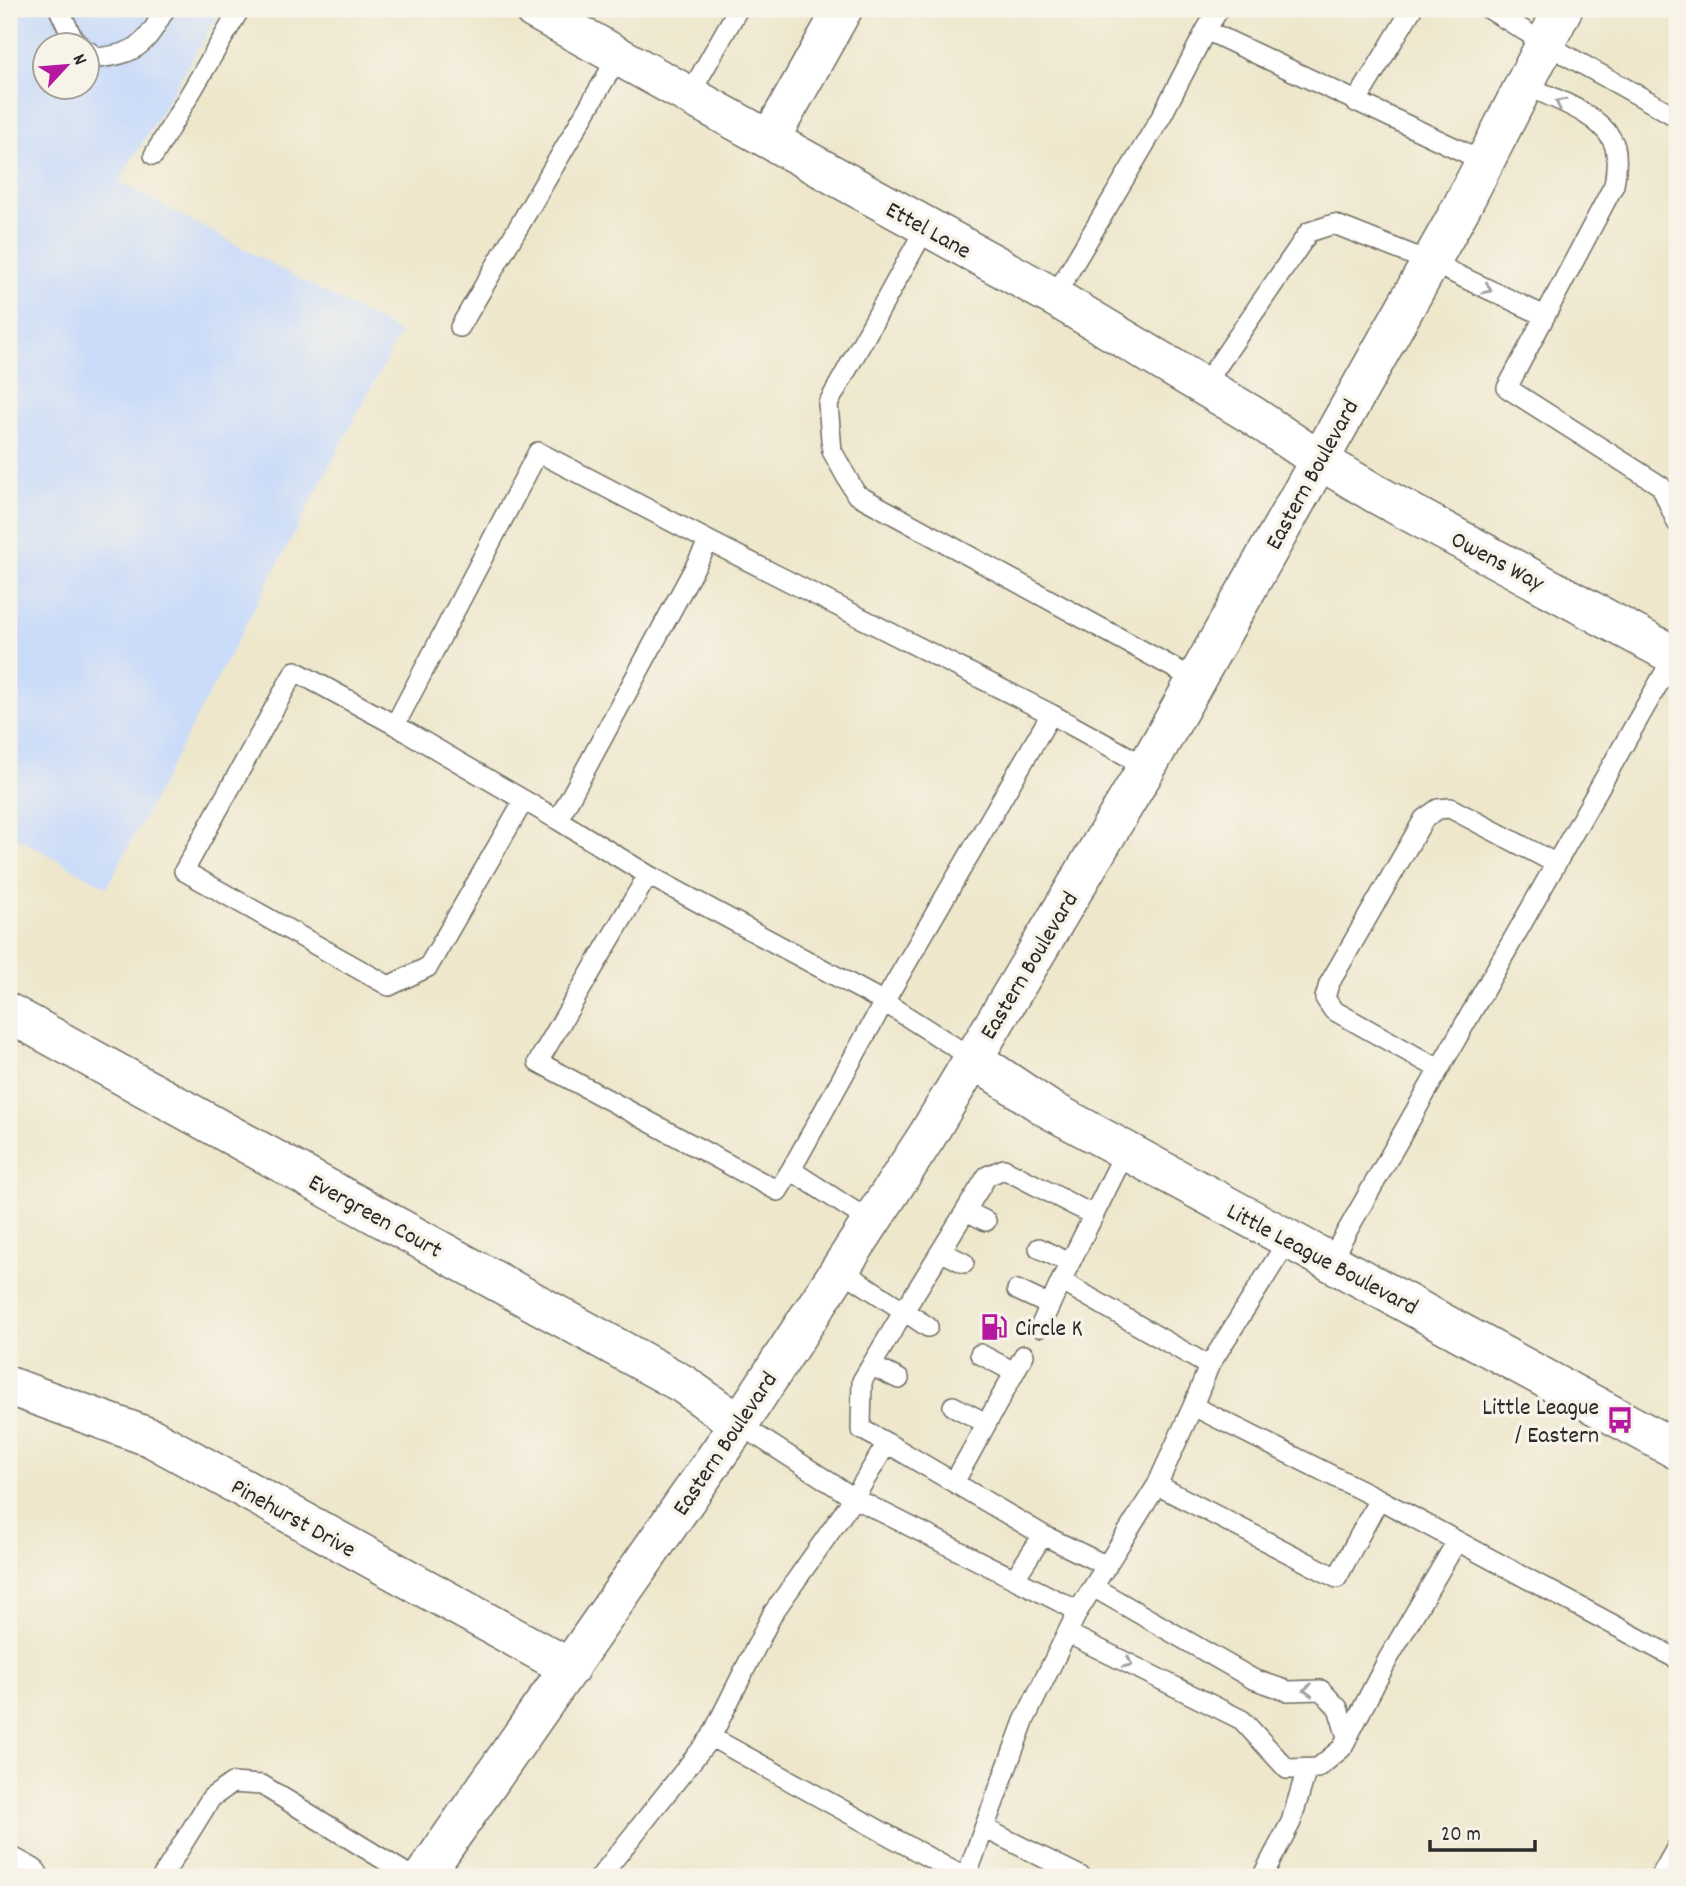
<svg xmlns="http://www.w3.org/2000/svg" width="1686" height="1886" font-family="Dekko,sans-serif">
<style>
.built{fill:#cadcf9;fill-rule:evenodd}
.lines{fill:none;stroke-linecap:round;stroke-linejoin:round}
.lane-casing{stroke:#6f6d63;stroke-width:22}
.street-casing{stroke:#6f6d63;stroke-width:41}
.secondary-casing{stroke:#6f6d63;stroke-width:41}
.lane{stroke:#fff;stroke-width:19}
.street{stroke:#fff;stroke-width:38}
.secondary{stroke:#fff;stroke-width:38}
.oneway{stroke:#a0a0a0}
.labels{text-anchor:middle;stroke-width:7;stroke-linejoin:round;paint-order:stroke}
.street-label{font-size:24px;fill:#2b2b2b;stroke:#f7f3e8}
.poi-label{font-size:24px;fill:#2b2b2b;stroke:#f7f3e8;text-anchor:start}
</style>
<rect width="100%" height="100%" fill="#f7f3e8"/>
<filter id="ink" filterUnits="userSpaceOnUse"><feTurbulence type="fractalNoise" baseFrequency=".0143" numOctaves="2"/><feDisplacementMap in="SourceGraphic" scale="14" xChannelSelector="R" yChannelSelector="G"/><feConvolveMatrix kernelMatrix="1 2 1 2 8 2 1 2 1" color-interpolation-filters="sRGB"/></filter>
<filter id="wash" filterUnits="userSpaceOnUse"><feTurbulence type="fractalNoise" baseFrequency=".00686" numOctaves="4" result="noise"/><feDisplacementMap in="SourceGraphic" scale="28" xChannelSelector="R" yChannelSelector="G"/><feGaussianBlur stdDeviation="1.57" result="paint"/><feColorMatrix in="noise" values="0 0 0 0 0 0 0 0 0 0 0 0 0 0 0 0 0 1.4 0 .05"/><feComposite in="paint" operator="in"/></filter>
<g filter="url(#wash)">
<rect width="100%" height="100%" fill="#eee7cc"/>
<path class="built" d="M9,9h213l-103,173 281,151 -293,554 -98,-54zM46,46h42v42h-42z"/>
</g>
<g filter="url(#ink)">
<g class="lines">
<defs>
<path id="lane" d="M59,9l14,30 8,7
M1489,9l57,35 131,73
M1206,30l13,-21
M88,51l8,7c42,-4 50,-14 69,-49
M1523,84c28,14 82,30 92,63 3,12 1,26 -1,38l-107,203 154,98 16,37
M690,94l48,-85
M1356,102l56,-93
M154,155l86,-146
M926,227l-98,177 4,47 24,43 340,186
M1054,297l107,-180 45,-87 279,132
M460,327l159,-272
M1203,387l106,-155 25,-8 96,38 115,54
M1051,714l96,53
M395,725l-100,-54 -111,200 205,115 39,-19 96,-167
M558,820l-163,-95 143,-273 171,89
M648,875l-90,-55 151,-279 342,173 -167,288 88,56
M1439,1069l-106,-59 -8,-12 4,-14 95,-165 14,-10 12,-1 105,55
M1126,1150l-65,131 148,85
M791,1170l-13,21 -240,-129 110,-187 236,127 -93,168 80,52
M966,1211l20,10
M1289,1239l-80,127 -16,40 186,93 298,160
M1039,1248l30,15
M942,1252l22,11
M1330,1261l347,-610
M840,1269l64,42 83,-135 17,-7 89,46
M1017,1290l32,15
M928,1327l-24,-16 -42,70 -1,48 26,14 -33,55 224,113 -54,110 -58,156
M1040,1327l21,-46
M980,1354l34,18
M872,1366l27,13
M953,1406l33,17
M887,1443l156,92 64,31
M955,1481l69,-126
M1157,1485l180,93 42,-79
M1015,1578l28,-43
M1093,1587l160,92 35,12 33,-1 17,18 9,29
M1078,1611l79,-126 36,-79
M1067,1633l175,87 45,49 31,-1 24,-20 46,-89 69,-118
M711,1737l62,-124 81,-115 -115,-74
M984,1828l98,49
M162,1877l49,-79 21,-15 30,2 150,92
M600,1877l111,-140 253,140
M1262,1877l29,-55 16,-53
M1660,1877l17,-30"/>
<path id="street" d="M533,9l521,288 198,118 67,45
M770,139l73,-130
M9,1013l674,371 56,40
M9,1386l143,52 418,230
M9,1866l20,11"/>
<path id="secondary" d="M1319,460l57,34 301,163
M972,1058l75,50 630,342
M423,1877l316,-453 188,-288 220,-369 313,-557 103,-201"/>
</defs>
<use href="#lane" class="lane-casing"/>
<use href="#street" class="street-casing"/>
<use href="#secondary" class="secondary-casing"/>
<use href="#lane" class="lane"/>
<use href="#street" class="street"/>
<use href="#secondary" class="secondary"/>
</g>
<defs><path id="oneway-chevron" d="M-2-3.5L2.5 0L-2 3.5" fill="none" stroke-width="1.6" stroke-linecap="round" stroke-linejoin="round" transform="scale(1.75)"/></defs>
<g class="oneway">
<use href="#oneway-chevron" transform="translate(1560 103) rotate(-153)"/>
<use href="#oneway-chevron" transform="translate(1487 289) rotate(25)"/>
<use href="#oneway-chevron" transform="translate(1128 1663) rotate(26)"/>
<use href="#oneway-chevron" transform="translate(1308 1690) rotate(178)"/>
</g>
</g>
<defs>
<symbol id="fuel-bare" viewBox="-9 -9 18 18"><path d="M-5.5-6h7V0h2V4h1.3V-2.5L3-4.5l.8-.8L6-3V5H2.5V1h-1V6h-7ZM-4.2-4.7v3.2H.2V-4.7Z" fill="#b5179e" stroke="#f7f3e8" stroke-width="2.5" paint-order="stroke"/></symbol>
<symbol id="bus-bare" viewBox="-9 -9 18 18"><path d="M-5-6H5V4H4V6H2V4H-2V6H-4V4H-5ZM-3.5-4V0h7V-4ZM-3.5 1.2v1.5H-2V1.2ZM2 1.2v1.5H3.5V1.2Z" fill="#b5179e" stroke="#f7f3e8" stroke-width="2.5" paint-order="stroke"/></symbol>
</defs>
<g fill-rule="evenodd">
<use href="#fuel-bare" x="975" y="1308" width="38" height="38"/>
<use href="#bus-bare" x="1601" y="1401" width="38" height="38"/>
</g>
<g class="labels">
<g class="street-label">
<text transform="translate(929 229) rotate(29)" y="8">Ettel Lane</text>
<text transform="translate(1311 474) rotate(-61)" y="8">Eastern Boulevard</text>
<text transform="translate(1498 560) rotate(28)" y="8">Owens Way</text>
<text transform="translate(1028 965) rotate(-59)" y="8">Eastern Boulevard</text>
<text transform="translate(376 1215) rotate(29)" y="8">Evergreen Court</text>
<text transform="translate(1323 1258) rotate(28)" y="8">Little League Boulevard</text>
<text transform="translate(724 1443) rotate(-56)" y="8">Eastern Boulevard</text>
<text transform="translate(294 1517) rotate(29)" y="8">Pinehurst Drive</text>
</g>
<g class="poi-label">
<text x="1015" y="1335">Circle K</text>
<text x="1599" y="1414" text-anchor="end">Little League<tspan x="1599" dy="28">/ Eastern</tspan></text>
</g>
</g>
<rect width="1686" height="1886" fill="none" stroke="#f7f3e8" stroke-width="35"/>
<g transform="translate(66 66) rotate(64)"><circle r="33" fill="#f7f3e8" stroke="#a5a39c" stroke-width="2"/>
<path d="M0-5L12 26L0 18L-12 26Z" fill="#b5179e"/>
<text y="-10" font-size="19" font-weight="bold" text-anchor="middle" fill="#2b2b2b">N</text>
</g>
<path d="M1430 1840v10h105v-10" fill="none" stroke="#2b2b2b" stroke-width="3.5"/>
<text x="1441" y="1840" font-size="21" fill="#2b2b2b" stroke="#f7f3e8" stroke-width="5" paint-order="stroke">20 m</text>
</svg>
